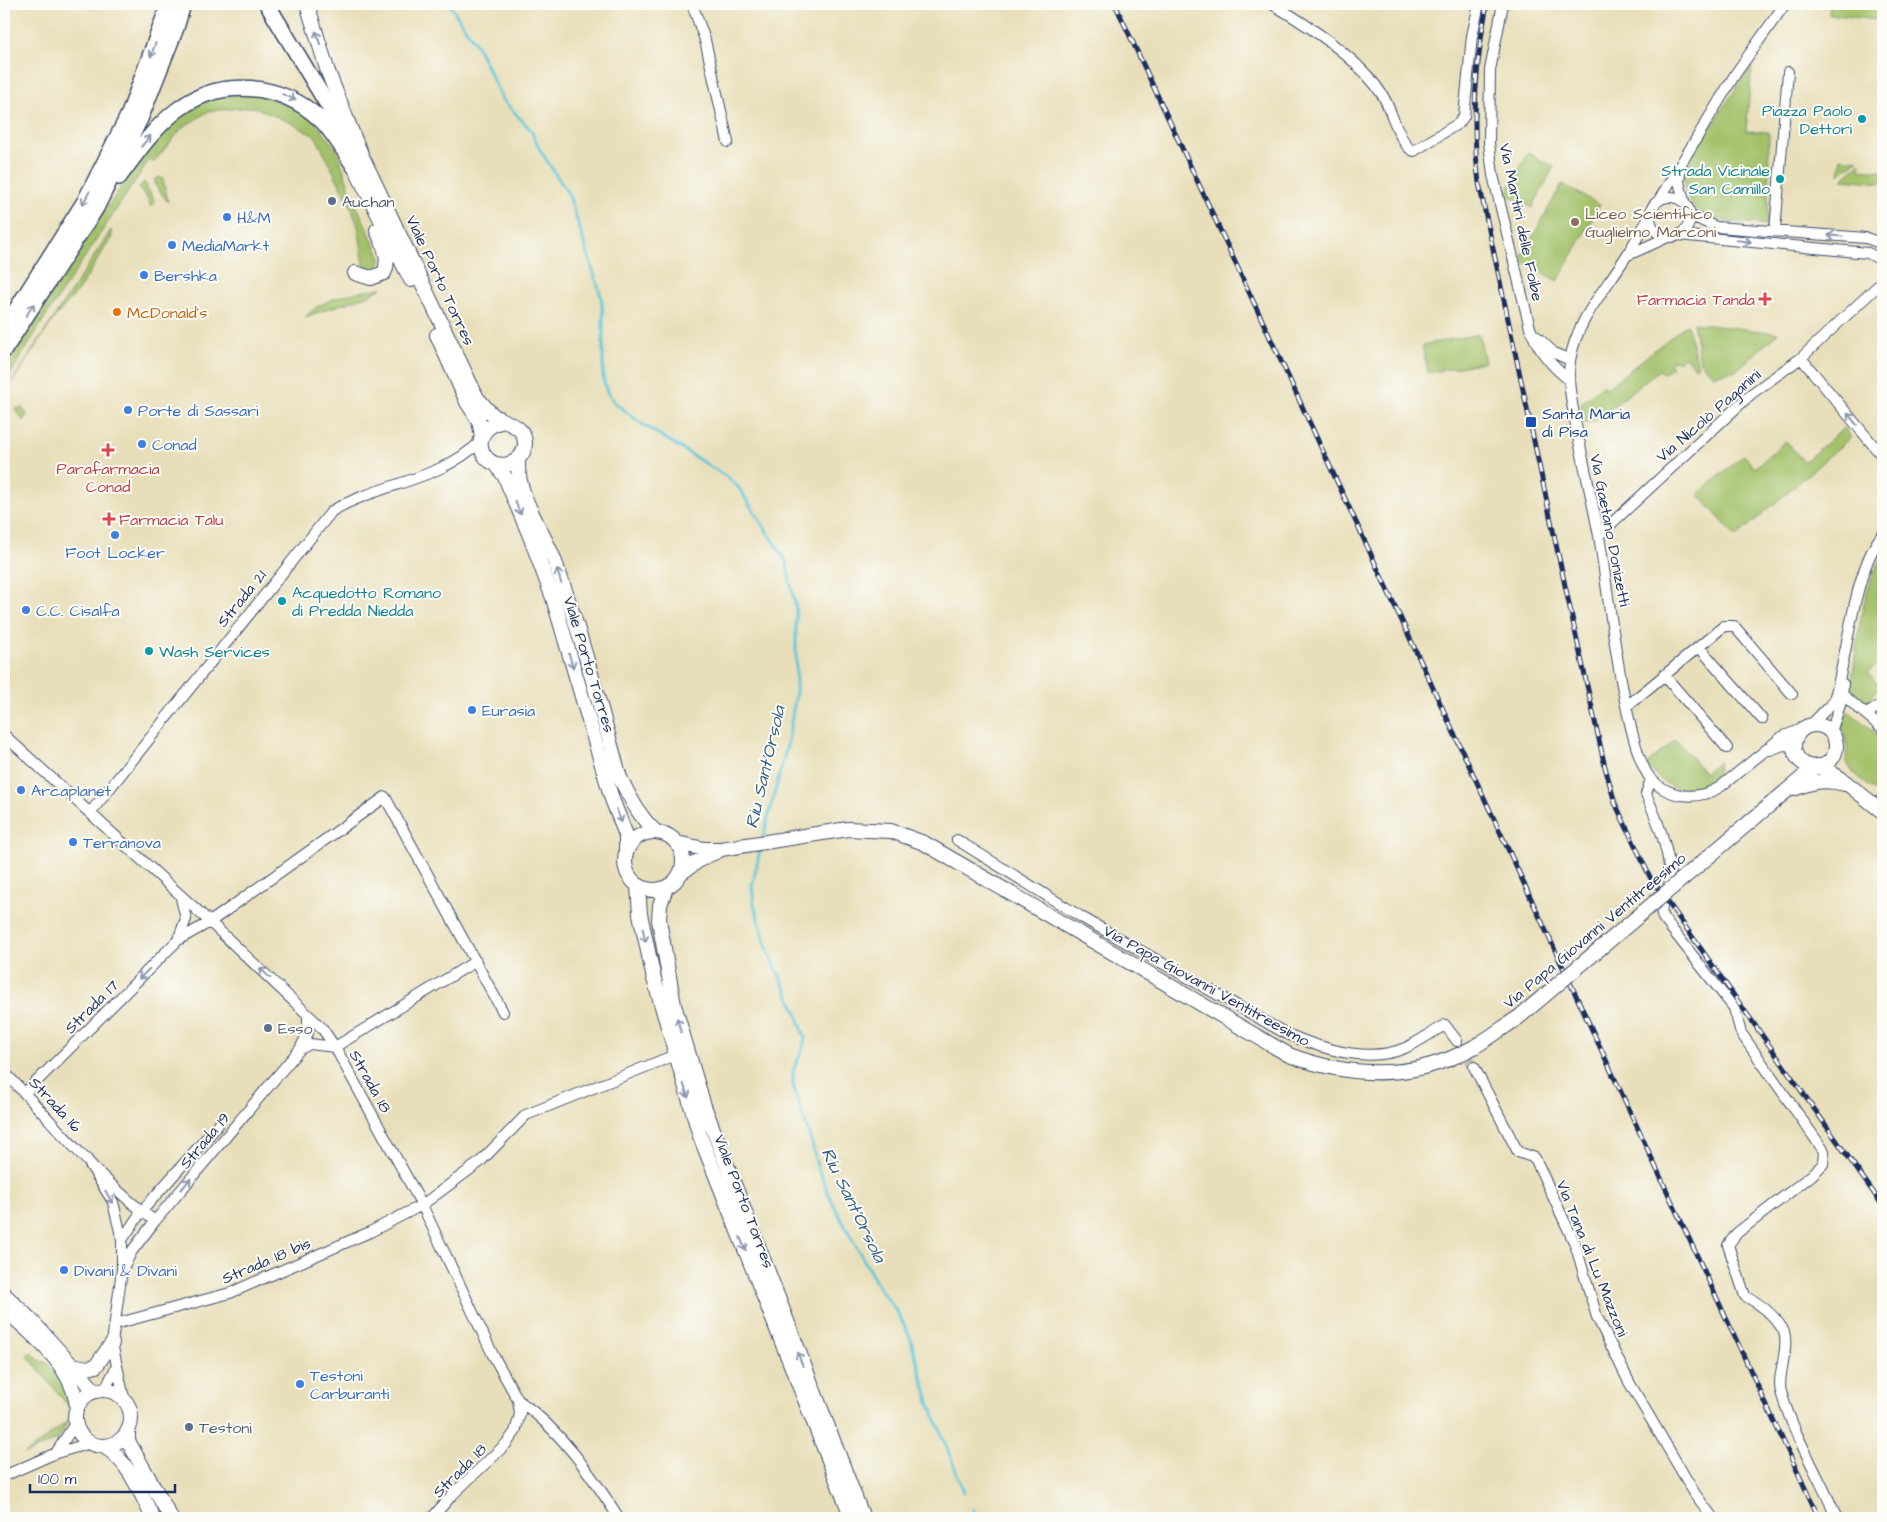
<svg xmlns="http://www.w3.org/2000/svg" width="1887" height="1522" font-family="'Architects Daughter',sans-serif">
<style>
.green{fill:#a3c169;stroke:#5f7864}
.lines{fill:none;stroke-linecap:round;stroke-linejoin:round}
.stream{stroke:#5ec6da;stroke-width:3}
.minor-tunnel{stroke:#bfbca8;stroke-width:10;stroke-dasharray:10 5;stroke-linecap:butt}
.minor-casing{stroke:#3a496c;stroke-width:12}
.major-casing{stroke:#3a496c;stroke-width:16}
.highway-casing{stroke:#3a496c;stroke-width:18}
.minor{stroke:#fff;stroke-width:10}
.major{stroke:#fff;stroke-width:14}
.highway{stroke:#fff;stroke-width:15}
.rail-casing{stroke:#1b2f5e;stroke-width:5}
.rail{stroke:#fdfcf7;stroke-width:3;stroke-dasharray:9;stroke-linecap:butt}
.major-bridge-casing{stroke:#3a496c;stroke-width:16;stroke-linecap:butt}
.major-bridge{stroke:#fff;stroke-width:14}
.oneway{stroke:#8d97ae}
.culture-dot{fill:#0f9aa8;stroke:#fdfcf7;stroke-width:2}
.service-dot{fill:#5c6f8a;stroke:#fdfcf7;stroke-width:2}
.shop-dot{fill:#3f7fe0;stroke:#fdfcf7;stroke-width:2}
.education-dot{fill:#8d6e63;stroke:#fdfcf7;stroke-width:2}
.health-dot{fill:#e0444e;stroke:#fdfcf7;stroke-width:2}
.food-dot{fill:#e8710a;stroke:#fdfcf7;stroke-width:2}
.transit-dot{fill:#1a4fb4;stroke:#fdfcf7;stroke-width:2}
.labels{text-anchor:middle;stroke-width:4;stroke-linejoin:round;paint-order:stroke}
.culture-label{font-size:16px;fill:#0d838f;stroke:#fdfcf7;text-anchor:end}
.service-label{font-size:16px;fill:#4e5e75;stroke:#fdfcf7;text-anchor:start}
.education-label{font-size:16px;fill:#785e54;stroke:#fdfcf7;text-anchor:start}
.shop-label{font-size:16px;fill:#366cbe;stroke:#fdfcf7;text-anchor:start}
.street-label{font-size:16px;fill:#1b2f5e;stroke:#fdfcf7}
.health-label{font-size:16px;fill:#be3a42;stroke:#fdfcf7;text-anchor:end}
.food-label{font-size:16px;fill:#c56008;stroke:#fdfcf7;text-anchor:start}
.transit-label{font-size:16px;fill:#164399;stroke:#fdfcf7;text-anchor:start}
.water-label{font-size:18px;font-style:italic;fill:#2f5c83;stroke:#fdfcf7}
</style>
<rect width="100%" height="100%" fill="#fdfcf7"/>
<filter id="ink" filterUnits="userSpaceOnUse"><feTurbulence type="fractalNoise" baseFrequency=".02" numOctaves="2"/><feDisplacementMap in="SourceGraphic" scale="10" xChannelSelector="R" yChannelSelector="G"/><feConvolveMatrix kernelMatrix="1 2 1 2 8 2 1 2 1" color-interpolation-filters="sRGB"/></filter>
<filter id="wash" filterUnits="userSpaceOnUse"><feTurbulence type="fractalNoise" baseFrequency=".0096" numOctaves="4" result="noise"/><feDisplacementMap in="SourceGraphic" scale="20" xChannelSelector="R" yChannelSelector="G"/><feGaussianBlur stdDeviation="1.12" result="paint"/><feColorMatrix in="noise" values="0 0 0 0 0 0 0 0 0 0 0 0 0 0 0 0 0 1.4 0 .05"/><feComposite in="paint" operator="in"/></filter>
<g filter="url(#wash)">
<rect width="100%" height="100%" fill="#e8dfba"/>
<path class="green" d="M1830,4h53v17l-54,-7z
M1752,65l-6,66 23,1 -1,93c-46,-5 -84,3 -85,-57z
M256,91l53,24 27,33 17,50 28,60 -3,11 -6,2 -8,-6 -6,-39 -8,-21 -34,-68 -25,-14 -37,-16 -45,4 -27,17 -28,34 -5,-2 -109,165 -36,60v-23l155,-232 43,-30z
M1528,153l26,14 -22,41 -26,-14z
M1841,158l17,2 -19,14z
M1861,163l-1,6 23,2v12l-41,-4z
M159,177l4,2 5,23 -13,-17v-6z
M144,182l11,20 -4,5 -3,-8 -9,-10z
M1562,184l38,21 -42,76 -38,-21z
M111,230l1,7 -34,54 -23,26 -51,77z
M382,288l-10,6 -67,23c19,-20 50,-25 77,-29z
M1693,323l85,10 -41,37 -24,5 -13,-13z
M1687,324l11,42 -3,2 -10,-11 -7,5 -3,-3 -5,5 2,3 -9,7 -4,-4 -64,51 -11,2 -3,-20 22,-18 3,4z
M1479,334l6,28 -57,11 -6,-28z
M21,407l6,7 -3,7 -9,-11z
M1844,428l7,9 -115,100 -38,-43 46,-39 11,13 31,-27 18,21z
M1883,556v103l-15,14 11,13 -12,20 -16,-19c7,-43 8,-94 32,-131z
M1848,711l35,27 -1,59 -29,-24 -7,-12 1,-16 -5,-17z
M1676,740l29,33 14,-12 -3,21c-28,13 -52,9 -69,-18z
M31,1352l8,8 8,3 21,27 3,8 -1,10 -43,-53z
M68,1421l-9,18 -34,15z"/>
<g class="lines">
<path class="stream" d="M449,4l27,40 26,55 29,31 9,20 29,45 32,101 2,18v64l4,14 8,11 24,19 88,55 12,11 47,73 10,48v84l-9,53 -24,91
M761,846l-9,40 2,18 14,47 28,60 9,27 -2,10 -10,23v14l19,59 5,22 16,38 46,84 19,25 12,24 19,65 35,90
M973,1509l5,9
M1021,1518l12,-6h8l7,6"/>
</g>
</g>
<g filter="url(#ink)">
<g class="lines">
<path class="minor-tunnel" d="M1461,1047l13,20"/>
<defs>
<path id="minor" d="M692,4l13,36 23,102
M1272,4c36,21 89,56 111,92 8,13 18,52 31,55l45,-28 5,-7 8,-80 7,-32
M1503,4l-13,66 -1,73 4,32 37,153c8,22 20,37 38,51
M1681,166l-2,16 6,22
M1650 217a20 20 0 1 1 40 0a20 20 0 1 1-40 0Z
M1659,200l77,-127 49,-69
M1689,215l27,12 150,11 17,6
M1650,216c-8,13 -15,26 -23,39 -21,34 -51,65 -57,106 -3,22 2,42 6,64 7,37 16,74 23,111 8,46 26,215 52,243 18,19 47,22 69,8l62,-50 20,-8
M1775,231l13,-159
M1678,235l190,18 15,8
M1628,255l40,-18
M1535,335l19,18 16,7
M1801,358l82,99
M1599,535l152,-141 50,-36 82,-77
M1699,647l63,72
M1664,675l63,73
M1843,695l40,34
M1627,706l97,-80h10l58,68
M1866,714l17,-10
M1811,725l22,-23 3,-9c12,-44 19,-126 47,-159
M1831,732l11,-33 1,-15
M4,735l206,187 112,106 13,19 87,158 71,150 25,45 2,14 -5,18 -9,12 -55,52 -19,22
M1770,750l13,-5 11,1
M1651,779l-5,15c11,26 23,54 24,83 1,15 -13,27 -7,41l71,90 7,25 83,118 -1,13 -11,11 -75,58 -9,12 17,51c14,7 28,18 37,32 10,16 -6,47 -1,64 13,44 38,84 56,126
M90,813l242,-302c48,-28 108,-30 149,-70
M957,840l126,78 202,115c34,15 83,31 120,15 14,-6 27,-16 40,-23l12,16
M178,940l8,-21 -5,-21
M300,1049l10,-5 25,3 141,-86
M1474,1067l44,85 17,6 40,86 22,73 32,65 66,112 18,24
M4,1072c49,49 94,108 151,149
M25,1093l153,-153 32,-18 175,-125 118,215
M86,1158l27,44 9,38v30l-10,73 12,55
M122,1240l19,-28 77,-87
M122,1270l10,-19 23,-30 145,-172 8,-16v-17
M115,1324l115,-31 140,-61 52,-27 58,-43 46,-47 149,-60
M105,1389l12,-23
M518,1400c42,29 74,76 101,118
M56,1453l20,-31
M4,1476l52,-23 35,-10"/>
<path id="major" d="M307,4l21,68 31,78 118,248c5,5 10,12 16,17 12,9 32,9 32,29 -1,22 -32,29 -42,9 -8,-17 6,-30 22,-32
M354,166l57,114
M355,273l16,5 13,-5c7,-15 -1,-29 -7,-43
M437,335l30,67 12,19 3,15
M518,460c-2,35 25,70 37,102 26,71 45,144 65,216 10,19 19,39 36,54
M496,464l9,13 25,59 23,62 59,201 14,36v15
M1794 746a21 21 0 1 1 42 0a21 21 0 1 1-42 0Z
M1819,766l21,12 43,34
M1796,788c17,-7 31,-9 49,-4
M625 861a29 29 0 1 1 58 0a29 29 0 1 1-58 0Z
M677,843l27,6h17l127,-20 43,2 33,12 365,212c62,23 125,26 185,-8 15,-9 30,-20 45,-30
M1713,853l103,-87
M681,873l23,-16 14,-6
M638,886l2,28 14,65 46,157 152,382
M666,888l-6,17 -1,15 15,85 30,101 159,412
M4,1294l26,25 65,72
M4,1309c29,26 69,57 73,98
M72,1365l16,3 8,-2 16,-23
M75 1418a28 28 0 1 1 56 0a28 28 0 1 1-56 0Z
M128,1431v10l43,77
M103,1446c25,13 38,48 50,72"/>
<path id="highway" d="M267,4l65,108 27,38
M119,177c17,-23 34,-48 57,-66 44,-35 106,-28 145,9 13,13 23,31 33,46
M4,329l81,-128 44,-87 40,-110
M4,350l92,-142 44,-89 36,-91 7,-24"/>
</defs>
<use href="#minor" class="minor-casing"/>
<use href="#major" class="major-casing"/>
<use href="#highway" class="highway-casing"/>
<use href="#minor" class="minor"/>
<use href="#major" class="major"/>
<use href="#highway" class="highway"/>
<defs>
<path id="rail" d="M1115,4l704,1514
M1487,4c-12,60 -16,118 -8,179l78,366 48,218 10,36 35,74 233,329"/>
</defs>
<use href="#rail" class="rail-casing"/>
<use href="#rail" class="rail"/>
<defs>
<path id="major-bridge" d="M1519,1017l194,-164"/>
</defs>
<use href="#major-bridge" class="major-bridge-casing"/>
<use href="#major-bridge" class="major-bridge"/>
</g>
<defs><path id="oneway-shaft" d="M-6 0H5M1.5-3L5.5 0L1.5 3" fill="none" stroke-width="1.6" stroke-linecap="round" stroke-linejoin="round" transform="scale(1.25)"/></defs>
<g class="oneway">
<use href="#oneway-shaft" transform="translate(318 38) rotate(-108)"/>
<use href="#oneway-shaft" transform="translate(153 50) rotate(110)"/>
<use href="#oneway-shaft" transform="translate(289 97) rotate(22)"/>
<use href="#oneway-shaft" transform="translate(146 141) rotate(-50)"/>
<use href="#oneway-shaft" transform="translate(86 198) rotate(118)"/>
<use href="#oneway-shaft" transform="translate(1835 236) rotate(-176)"/>
<use href="#oneway-shaft" transform="translate(1744 241) rotate(6)"/>
<use href="#oneway-shaft" transform="translate(30 310) rotate(-57)"/>
<use href="#oneway-shaft" transform="translate(1852 419) rotate(-130)"/>
<use href="#oneway-shaft" transform="translate(518 508) rotate(67)"/>
<use href="#oneway-shaft" transform="translate(559 576) rotate(-107)"/>
<use href="#oneway-shaft" transform="translate(571 661) rotate(74)"/>
<use href="#oneway-shaft" transform="translate(619 816) rotate(70)"/>
<use href="#oneway-shaft" transform="translate(644 935) rotate(79)"/>
<use href="#oneway-shaft" transform="translate(265 973) rotate(-137)"/>
<use href="#oneway-shaft" transform="translate(144 974) rotate(135)"/>
<use href="#oneway-shaft" transform="translate(679 1025) rotate(-105)"/>
<use href="#oneway-shaft" transform="translate(686 1091) rotate(72)"/>
<use href="#oneway-shaft" transform="translate(186 1184) rotate(-50)"/>
<use href="#oneway-shaft" transform="translate(109 1197) rotate(60)"/>
<use href="#oneway-shaft" transform="translate(743 1244) rotate(68)"/>
<use href="#oneway-shaft" transform="translate(800 1359) rotate(-111)"/>
</g>
</g>
<g class="culture-dot">
<circle cx="1862" cy="119" r="5"/>
<circle cx="1780" cy="179" r="5"/>
<circle cx="282" cy="601" r="5"/>
<circle cx="149" cy="651" r="5"/>
</g>
<g class="service-dot">
<circle cx="332" cy="201" r="5"/>
<circle cx="268" cy="1028" r="5"/>
<circle cx="189" cy="1427" r="5"/>
</g>
<g class="shop-dot">
<circle cx="227" cy="217" r="5"/>
<circle cx="172" cy="245" r="5"/>
<circle cx="144" cy="275" r="5"/>
<circle cx="128" cy="410" r="5"/>
<circle cx="142" cy="444" r="5"/>
<circle cx="115" cy="535" r="5"/>
<circle cx="26" cy="610" r="5"/>
<circle cx="472" cy="710" r="5"/>
<circle cx="21" cy="790" r="5"/>
<circle cx="73" cy="842" r="5"/>
<circle cx="64" cy="1270" r="5"/>
<circle cx="300" cy="1384" r="5"/>
</g>
<circle class="education-dot" cx="1575" cy="222" r="5"/>
<g class="health-dot">
<path d="M1762.5 291.5h5v5h5v5h-5v5h-5v-5h-5v-5h5z"/>
<path d="M105.5 442.5h5v5h5v5h-5v5h-5v-5h-5v-5h5z"/>
<path d="M106.5 511.5h5v5h5v5h-5v5h-5v-5h-5v-5h5z"/>
</g>
<circle class="food-dot" cx="117" cy="312" r="5"/>
<rect class="transit-dot" x="1525" y="416" width="12" height="12" rx="2.5"/>
<g class="labels">
<g class="culture-label">
<text x="1852" y="116">Piazza Paolo<tspan x="1852" dy="18">Dettori</tspan></text>
<text x="1770" y="176">Strada Vicinale<tspan x="1770" dy="18">San Camillo</tspan></text>
<text x="292" y="598" text-anchor="start">Acquedotto Romano<tspan x="292" dy="18">di Predda Niedda</tspan></text>
<text x="159" y="657" text-anchor="start">Wash Services</text>
</g>
<g class="service-label">
<text x="342" y="207">Auchan</text>
<text x="278" y="1034">Esso</text>
<text x="199" y="1433">Testoni</text>
</g>
<g class="education-label">
<text x="1585" y="219">Liceo Scientifico<tspan x="1585" dy="18">Guglielmo Marconi</tspan></text>
</g>
<g class="shop-label">
<text x="237" y="223">H&amp;M</text>
<text x="182" y="251">MediaMarkt</text>
<text x="154" y="281">Bershka</text>
<text x="138" y="416">Porte di Sassari</text>
<text x="152" y="450">Conad</text>
<text x="115" y="558" text-anchor="middle">Foot Locker</text>
<text x="36" y="616">C.C. Cisalfa</text>
<text x="482" y="716">Eurasia</text>
<text x="31" y="796">Arcaplanet</text>
<text x="83" y="848">Terranova</text>
<text x="74" y="1276">Divani &amp; Divani</text>
<text x="310" y="1381">Testoni<tspan x="310" dy="18">Carburanti</tspan></text>
</g>
<g class="street-label">
<text transform="translate(1522 222) rotate(78)" y="6">Via Martiri delle Foibe</text>
<text transform="translate(441 280) rotate(65)" y="6">Viale Porto Torres</text>
<text transform="translate(1708 415) rotate(-41)" y="6">Via Nicolò Paganini</text>
<text transform="translate(1611 530) rotate(79)" y="6">Via Gaetano Donizetti</text>
<text transform="translate(241 598) rotate(-51)" y="6">Strada 21</text>
<text transform="translate(590 664) rotate(73)" y="6">Viale Porto Torres</text>
<text transform="translate(1594 930) rotate(-40)" y="6">Via Papa Giovanni Ventitreesimo</text>
<text transform="translate(1207 985) rotate(29)" y="6">Via Papa Giovanni Ventitreesimo</text>
<text transform="translate(91 1006) rotate(-45)" y="6">Strada 17</text>
<text transform="translate(371 1081) rotate(61)" y="6">Strada 18</text>
<text transform="translate(56 1104) rotate(47)" y="6">Strada 16</text>
<text transform="translate(204 1140) rotate(-50)" y="6">Strada 19</text>
<text transform="translate(745 1201) rotate(69)" y="6">Viale Porto Torres</text>
<text transform="translate(1593 1258) rotate(68)" y="6">Via Tana di Lu Mazzoni</text>
<text transform="translate(266 1260) rotate(-23)" y="6">Strada 18 bis</text>
<text transform="translate(459 1470) rotate(-45)" y="6">Strada 18</text>
</g>
<g class="health-label">
<text x="1755" y="305">Farmacia Tanda</text>
<text x="108" y="474" text-anchor="middle">Parafarmacia<tspan x="108" dy="18">Conad</tspan></text>
<text x="119" y="525" text-anchor="start">Farmacia Talu</text>
</g>
<g class="food-label">
<text x="127" y="318">McDonald's</text>
</g>
<g class="transit-label">
<text x="1542" y="419">Santa Maria<tspan x="1542" dy="18">di Pisa</tspan></text>
</g>
<g class="water-label">
<text transform="translate(765 767) rotate(-77)" y="6">Riu Sant'Orsola</text>
<text transform="translate(854 1205) rotate(64)" y="6">Riu Sant'Orsola</text>
</g>
</g>
<rect width="1887" height="1522" fill="none" stroke="#fdfcf7" stroke-width="20"/>
<path d="M30 1484v8h145v-8" fill="none" stroke="#1b2f5e" stroke-width="2.5"/>
<text x="38" y="1484" font-size="15" fill="#1b2f5e" stroke="#fdfcf7" stroke-width="4" paint-order="stroke">100 m</text>
</svg>
